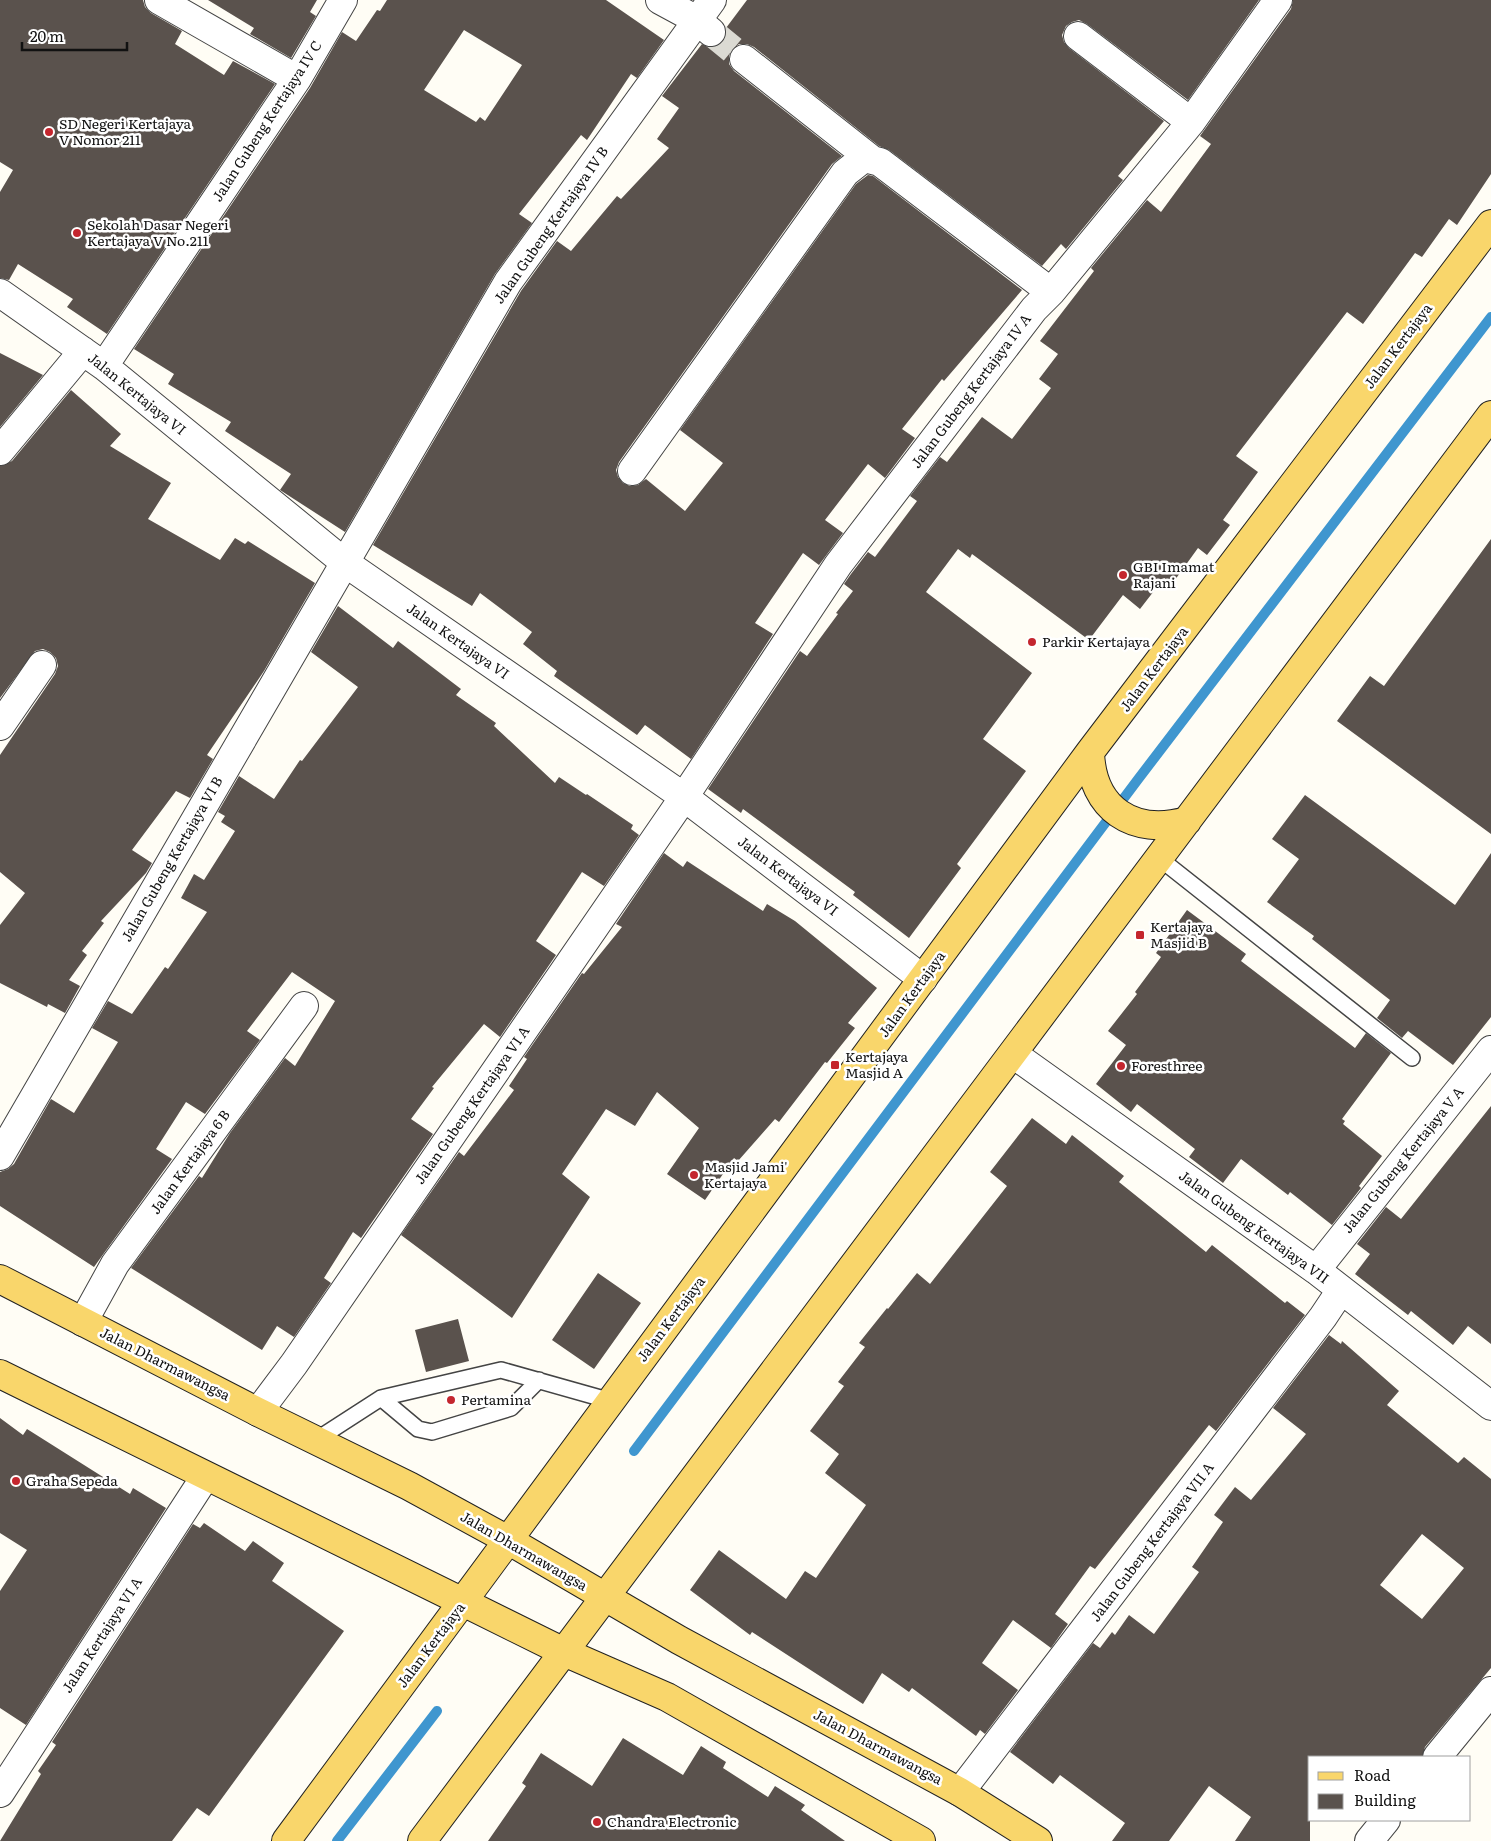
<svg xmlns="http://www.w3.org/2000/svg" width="1491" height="1841" font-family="Literata,serif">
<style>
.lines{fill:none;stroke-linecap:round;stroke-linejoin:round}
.stream{stroke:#3f96cf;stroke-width:10}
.building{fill:#5a524d;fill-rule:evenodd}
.minor-tunnel{stroke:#dbdad3;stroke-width:28;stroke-dasharray:28 14;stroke-linecap:butt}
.service-casing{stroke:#444;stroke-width:18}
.minor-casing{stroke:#444;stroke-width:30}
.primary-casing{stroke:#222;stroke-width:30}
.service{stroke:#fff;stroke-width:15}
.minor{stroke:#fff;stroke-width:28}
.primary{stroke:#f9d66b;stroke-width:28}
.poi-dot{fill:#c4262e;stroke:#fff;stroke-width:2}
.labels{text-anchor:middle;stroke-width:5;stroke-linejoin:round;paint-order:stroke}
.street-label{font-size:14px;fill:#111;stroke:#fff}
.poi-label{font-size:14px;fill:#111;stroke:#fff;text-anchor:start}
</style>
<rect width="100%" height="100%" fill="#fffdf5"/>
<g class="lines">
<path class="stream" d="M634,1451l505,-673 352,-461
M337,1841l100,-130"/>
</g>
<path class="building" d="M0,0h143l2,7 6,6 31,18 -7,13 49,31 9,-14 42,23 -168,250 -40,-27 6,-8 -55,-35 -9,16 -9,-2v-86l13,-22 -13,-8z
M208,0h109l-7,12 6,4 -25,42 -41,-24 4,-6z
M387,0h219l58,40 -27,38 -6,-4 -44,66 -6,-5 -62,79 13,9 -37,51 -150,258 -65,-42 11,-16 -66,-43 6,-9 -63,-38 6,-10 -40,-25 176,-261 32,-56 14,9 21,-31 3,1zM464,30l58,35 -37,56 -5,-4 -4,5 -52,-32z
M747,0h512l-71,100 -101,-76 -8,-4 -7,2 -6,4 -4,9 2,7 5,6 95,73 -46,55 5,4 -57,69 -5,-5 -19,22 -153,-116 -10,-4 -125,-99 -7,-3h-8l-8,6 -2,6v8l5,7 108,85 -10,8 -213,298 -3,8 2,7 5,6 7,3 8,-1 8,-6 39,32 38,-48 -43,-33 176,-246 12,-9 5,1 149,114 -78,91 -2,-2 -40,50 13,9 -30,40 -17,-14 -43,56 18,13 -24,32 -16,-12 -48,70 18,11 -82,125 -46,-34 -8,10 -83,-59 3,-5 -34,-27 9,-12 -52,-39 -8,13 -99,-61 148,-254 36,-50 14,10 46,-55 4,3 48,-51 -12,-9 22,-31 -17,-12 40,-52 7,3h7l6,-5 4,-7v-7z
M1293,0h198v174l-34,51 -8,-6 -27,38 -7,-4 -52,71 -16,-12 -111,144 22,16 -35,48 7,5 -23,30 -9,-7 -26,36 -8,-6 -24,31 -17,-14 -34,45 -117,-86 -2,4 -12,-9 -32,43 106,81 -49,66 43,32 -69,93 4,4 -52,70 -56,-43 2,-3 -112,-83 -2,4 -33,-24 92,-138 7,5 31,-42 -2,-1 17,-22 -9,-7 7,-10 17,-22 7,5 42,-56 -7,-5 30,-39 7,5 35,-45 30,22 39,-51 -12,-9 19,-25 -18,-13 54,-70 -3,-3 56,-68 14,12 50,-68 -11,-8 91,-127z
M0,353l43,22 -43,52z
M71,390l50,44 -11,12 61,37 -23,36 72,41 15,-22 10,6 3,-3 67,42 -51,88 -57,84 6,4 -23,39 -14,-7 -44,59 20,13 -6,10 -45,48 3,2 -22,28 5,4 -18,25 11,6 -15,27 -17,-9 -1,3 -47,-24v-58l25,-32 -25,-21v-117l55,-81 3,-8 -2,-8 -6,-6 -7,-3 -8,2 -35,47v-232l12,-5z
M1491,539v295l-154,-113 33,-45 14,10z
M338,606l55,42 5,-7 63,48 -5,6 40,28 -2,3 61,57 4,-6 27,18 1,-1 46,31 -2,4 8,6 -35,51 -22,-14 -46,69 20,14 -56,82 -16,-13 -52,63 2,1 -23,31 22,15 -72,104 -8,-6 -29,46 7,5 -37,54 -17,-11 -15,24 -131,-82 68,-92 3,2 28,-45 55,-75 10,8 40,-65 -43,-29 -45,59 13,9 -55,74 -19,-12 -30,47 16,10 -78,108 -94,-61v-34l8,-3 6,-5 37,-65 23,14 44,-71 -26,-14 16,-27 24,13 33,-47 3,2 39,-57 -26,-14 13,-24 10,6 31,-49 -14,-9 4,-6 -7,-4 21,-36 35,23 26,-39 2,1 56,-74 -47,-35z
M1305,795l150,110 36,-52v164l-38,48 -45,-34 -6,7 -25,-20 13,-18 -78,-61 2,-3 -47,-34 32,-43 -27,-20z
M664,853l19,14 4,-6 76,50 4,-7 28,17 82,67 -29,35 7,5 -28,35 -2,-1 -46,60 -4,-3 -37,42 -4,-3 -29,42 -38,-26 32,-46 -42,-36 -22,34 -29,-17 -44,65 28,23 -78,121 -111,-83 58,-83 5,4 50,-66 -5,-4 18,-27 -3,-2 58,-84 2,1 38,-47 -6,-3z
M1187,910l59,44 -5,7 114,87 11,-15 25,20 -49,66 3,2 -2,3 39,32 -23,30 2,2 -29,37 -42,-33 -2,3 -47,-36 -18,24 -34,-26 6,-8 -58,-45 -6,8 -35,-28 30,-39 -18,-14 29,-37 -2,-2 26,-35 -5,-4z
M1491,1106v238l-23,-18 -15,19 -42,-34 -3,4 -53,-41 15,-20 -13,-10 29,-37 15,12z
M1032,1118l34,26 6,-9 52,41 -5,6 87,70 6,-7 73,58 2,-2 18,14 -89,116 -7,-6 -114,144 -5,-3 -35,48 13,10 -17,24 -38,-28 -31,43 36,27 -33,44 -5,-4 -4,6 -64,-48 -3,4 -27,-19 -19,31 -111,-72 -2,3 -60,-45 29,-40 67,49 19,-28 11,7 50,-73 -41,-32 14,-19 -29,-23 34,-45 -6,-4 27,-35 -6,-4 28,-35 1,1 29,-36 13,11 77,-98 -17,-14z
M598,1273l43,30 -47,66 -42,-29z
M458,1319l11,42 -43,11 -11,-42z
M1329,1335l12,9 1,-3 57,50 -12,14 71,58 6,-6 27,22v189l-66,79 -3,10h-112v84h-75l16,-24 -42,-31 -40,55h-57l13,-18 -65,-48 -7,9 -43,-32 83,-109 7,5 12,-16 3,3 14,-20 25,19 45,-62 -7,-5 31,-45 -9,-7 21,-28 16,13 55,-66 -33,-26zM1422,1534l42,34 -42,51 -42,-34z
M0,1418l23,17 4,-6 103,65 3,-6 33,20 -140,217 -26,-17v-117l27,-41 -27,-17z
M204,1523l41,28 8,-10 31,22 -12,18 72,50 -135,185 -12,-8 -25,33h-172l41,-67 -3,-3 18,-26 -4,-3 141,-218 7,4z
M623,1738l60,37 18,-29 25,16 -3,6 45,29 7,-11 30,19 -4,5 44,31h-357l38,-55 -4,-3 19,-30 51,33z"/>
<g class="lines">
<path class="minor-tunnel" d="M711,32l33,27"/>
<defs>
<path id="service" d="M1159,858l253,200
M381,1398l37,31 14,3 79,-24 28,-28
M316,1440l65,-42 120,-28 110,31"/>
<path id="minor" d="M159,0l138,79
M660,0l37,20 14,12
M1078,36l113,86
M744,59l127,100
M0,293l104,73 240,196 340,235 239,182
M104,366l193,-287 46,-79
M0,451l83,-100
M632,471l213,-298 19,-15 16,4 171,130
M0,726l42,-61
M1013,1054l303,216 175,136
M0,1156l508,-874 204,-282
M1316,1270l175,-220
M83,1322l32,-58 189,-258
M258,1412l36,-48 390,-567 154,-232 196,-256 17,-17 140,-170 87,-122
M1437,1757l54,-66
M960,1792l363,-475 18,-27
M0,1793l205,-316
M1369,1841l17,-21"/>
<path id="primary" d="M1090,752c2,57 43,84 97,69
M0,1279l258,133 151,74 99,54 171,100 281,152 78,49
M0,1374l463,228 101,50 103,45 254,144
M286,1841l804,-1089 401,-528
M422,1841l1069,-1426"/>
</defs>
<use href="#service" class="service-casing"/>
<use href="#minor" class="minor-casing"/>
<use href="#primary" class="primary-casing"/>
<use href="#service" class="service"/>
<use href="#minor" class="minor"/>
<use href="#primary" class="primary"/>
</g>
<g class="poi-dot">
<circle cx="49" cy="132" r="5"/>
<circle cx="77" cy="233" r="5"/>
<circle cx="1123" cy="575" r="5"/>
<circle cx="1032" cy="642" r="5"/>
<rect x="1135" y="930" width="10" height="10" rx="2.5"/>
<rect x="830" y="1060" width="10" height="10" rx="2.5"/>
<circle cx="1121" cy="1066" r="5"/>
<circle cx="694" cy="1175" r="5"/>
<circle cx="451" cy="1400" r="5"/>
<circle cx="16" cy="1481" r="5"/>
<circle cx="597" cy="1822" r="5"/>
</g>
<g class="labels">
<g class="street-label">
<text transform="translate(267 121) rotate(-57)" y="5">Jalan Gubeng Kertajaya IV C</text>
<text transform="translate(551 225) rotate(-55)" y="5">Jalan Gubeng Kertajaya IV B</text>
<text transform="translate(1398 346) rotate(-53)" y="5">Jalan Kertajaya</text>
<text transform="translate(971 391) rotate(-53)" y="5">Jalan Gubeng Kertajaya IV A</text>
<text transform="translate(137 394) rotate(39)" y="5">Jalan Kertajaya VI</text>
<text transform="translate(458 641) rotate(35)" y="5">Jalan Kertajaya VI</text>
<text transform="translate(1154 669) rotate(-53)" y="5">Jalan Kertajaya</text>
<text transform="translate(172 859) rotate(-60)" y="5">Jalan Gubeng Kertajaya VI B</text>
<text transform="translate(788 876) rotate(37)" y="5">Jalan Kertajaya VI</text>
<text transform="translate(912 994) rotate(-54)" y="5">Jalan Kertajaya</text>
<text transform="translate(472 1105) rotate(-55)" y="5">Jalan Gubeng Kertajaya VI A</text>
<text transform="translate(1403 1160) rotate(-51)" y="5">Jalan Gubeng Kertajaya V A</text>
<text transform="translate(190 1162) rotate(-54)" y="5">Jalan Kertajaya 6 B</text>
<text transform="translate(1254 1227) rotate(36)" y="5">Jalan Gubeng Kertajaya VII</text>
<text transform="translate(671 1319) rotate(-53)" y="5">Jalan Kertajaya</text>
<text transform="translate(165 1364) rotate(27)" y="5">Jalan Dharmawangsa</text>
<text transform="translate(1152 1542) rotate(-53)" y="5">Jalan Gubeng Kertajaya VII A</text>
<text transform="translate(524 1551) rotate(30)" y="5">Jalan Dharmawangsa</text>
<text transform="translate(102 1635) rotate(-57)" y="5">Jalan Kertajaya VI A</text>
<text transform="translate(431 1645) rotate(-53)" y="5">Jalan Kertajaya</text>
<text transform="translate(878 1747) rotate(28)" y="5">Jalan Dharmawangsa</text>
</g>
<g class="poi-label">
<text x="59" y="129">SD Negeri Kertajaya<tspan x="59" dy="16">V Nomor 211</tspan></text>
<text x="87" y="230">Sekolah Dasar Negeri<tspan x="87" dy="16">Kertajaya V No.211</tspan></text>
<text x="1133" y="572">GBI Imamat<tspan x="1133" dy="16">Rajani</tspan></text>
<text x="1042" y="647">Parkir Kertajaya</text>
<text x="1150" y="932">Kertajaya<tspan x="1150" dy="16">Masjid B</tspan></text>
<text x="845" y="1062">Kertajaya<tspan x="845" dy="16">Masjid A</tspan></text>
<text x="1131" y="1071">Foresthree</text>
<text x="704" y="1172">Masjid Jami'<tspan x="704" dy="16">Kertajaya</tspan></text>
<text x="461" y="1405">Pertamina</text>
<text x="26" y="1486">Graha Sepeda</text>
<text x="607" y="1827">Chandra Electronic</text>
</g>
</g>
<rect x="1308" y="1756" width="162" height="65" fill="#ffffff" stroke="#a0a0a0"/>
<rect x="1318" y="1772" width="25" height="8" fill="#f9d66b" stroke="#a0a0a0"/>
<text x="1354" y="1781" font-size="15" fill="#111111">Road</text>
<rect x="1318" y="1794" width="25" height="15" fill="#5a524d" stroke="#a0a0a0"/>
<text x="1354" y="1806" font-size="15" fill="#111111">Building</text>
<path d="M22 42v8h105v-8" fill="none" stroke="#111111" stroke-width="2.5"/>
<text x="30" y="42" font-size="15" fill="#111111" stroke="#ffffff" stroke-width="4" paint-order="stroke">20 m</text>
</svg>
